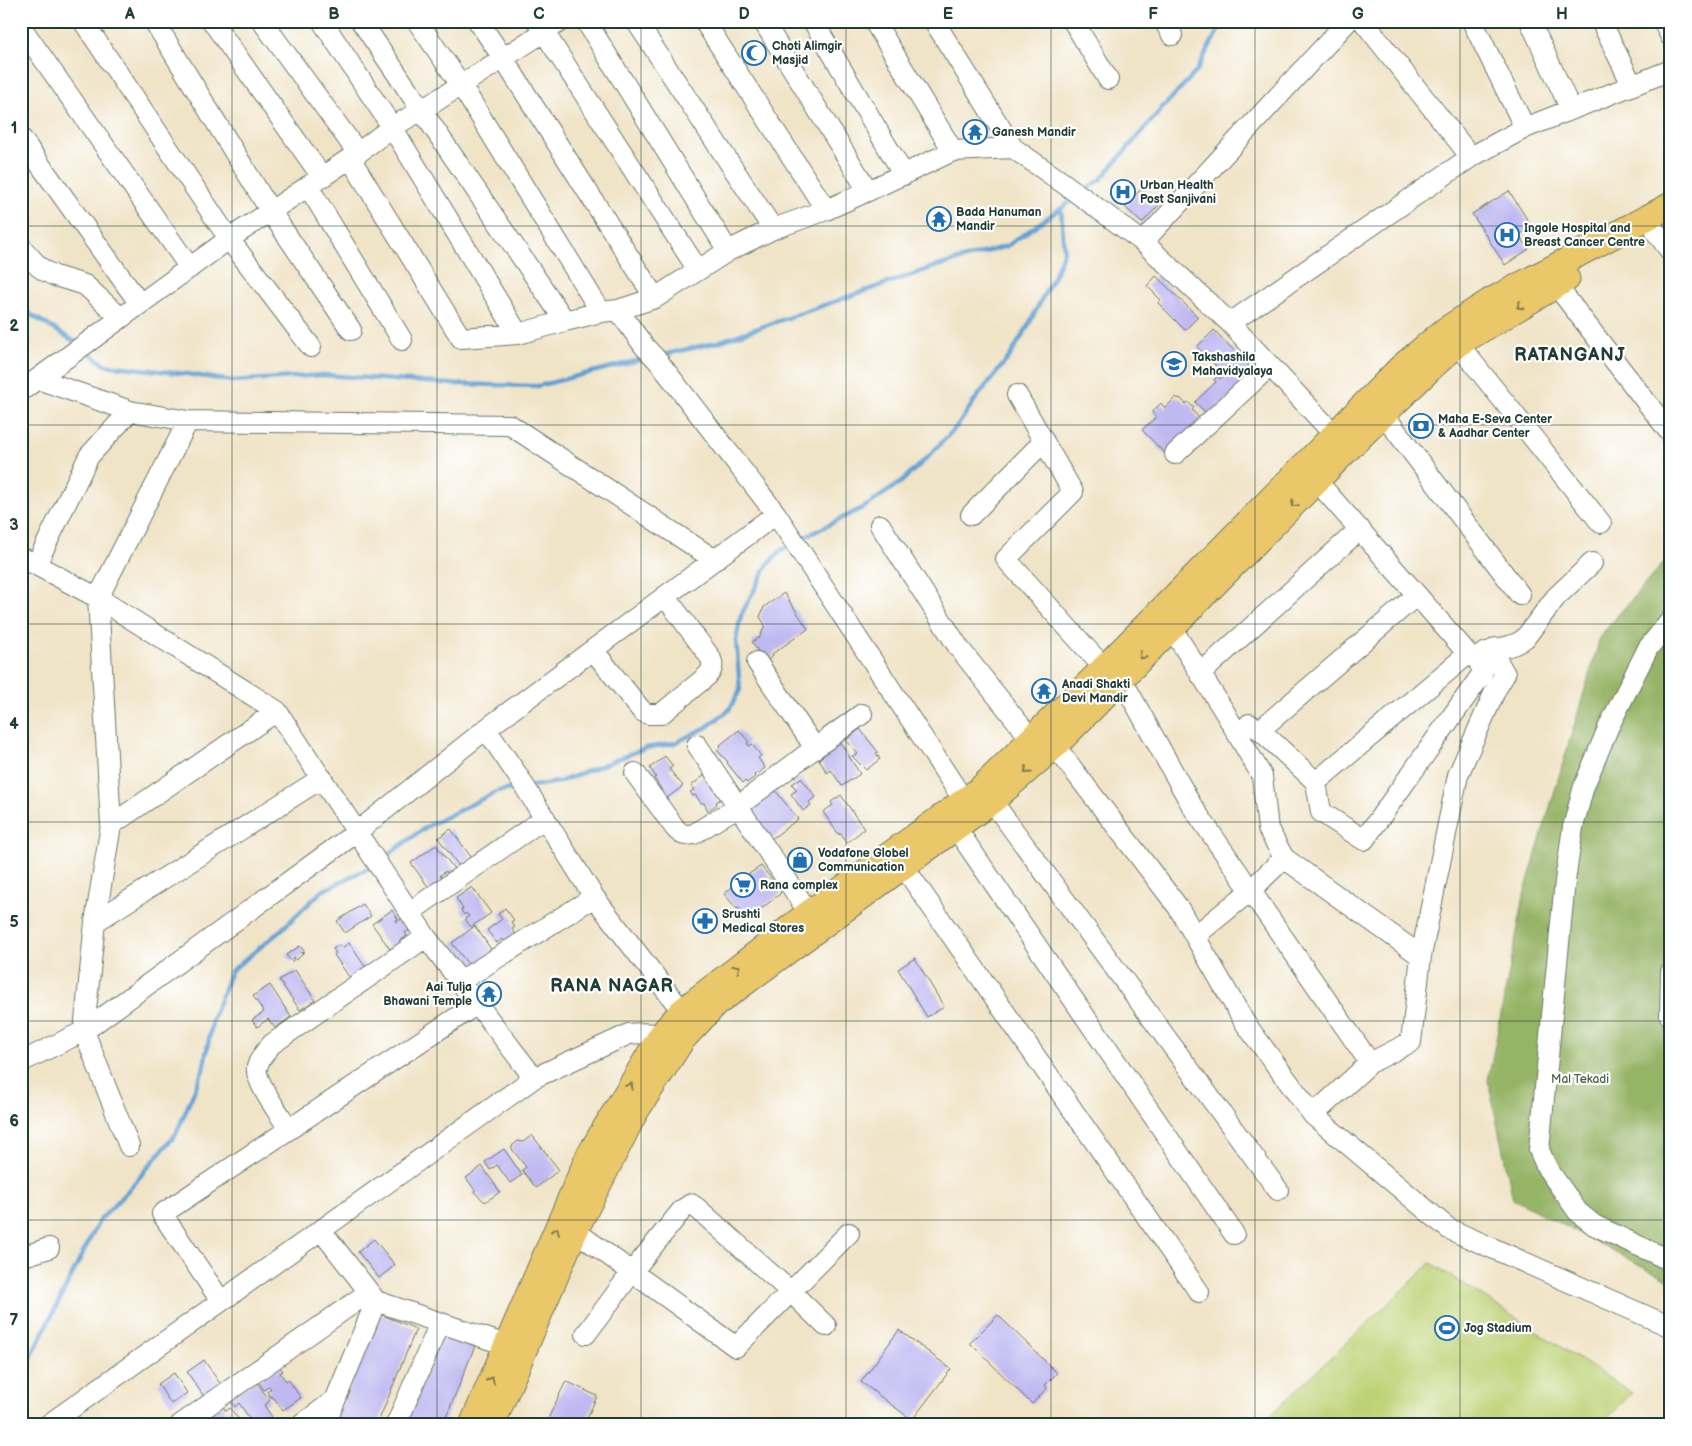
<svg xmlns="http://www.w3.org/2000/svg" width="1692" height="1446" font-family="'Balsamiq Sans',sans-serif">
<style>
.green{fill:#bdd275;stroke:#6e8854}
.forest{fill:#96b466;stroke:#5a784d}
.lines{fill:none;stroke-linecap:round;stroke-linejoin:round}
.stream{stroke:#60a0d3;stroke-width:4.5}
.building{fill:#c0b9f1}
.minor-casing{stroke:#687767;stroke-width:22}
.major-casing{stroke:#687767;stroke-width:27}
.minor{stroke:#fff;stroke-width:20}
.major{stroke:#eac769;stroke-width:25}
.oneway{stroke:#7a7b4c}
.grid{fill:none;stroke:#1f3d34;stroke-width:1;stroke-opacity:0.55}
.labels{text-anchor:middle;stroke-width:4.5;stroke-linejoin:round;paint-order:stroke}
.poi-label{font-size:12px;font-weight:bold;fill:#1f3d34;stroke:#fff;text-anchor:start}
.park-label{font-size:12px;fill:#466244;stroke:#fff}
.district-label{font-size:18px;font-weight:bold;letter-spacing:1px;fill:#1f3d34;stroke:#fff}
.neatline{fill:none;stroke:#1f3d34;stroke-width:2}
.grid-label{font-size:16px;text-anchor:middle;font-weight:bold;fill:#1f3d34}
</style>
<rect width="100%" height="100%" fill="#fff"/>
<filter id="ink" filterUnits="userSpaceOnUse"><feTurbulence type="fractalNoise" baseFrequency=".02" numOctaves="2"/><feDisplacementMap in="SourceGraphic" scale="10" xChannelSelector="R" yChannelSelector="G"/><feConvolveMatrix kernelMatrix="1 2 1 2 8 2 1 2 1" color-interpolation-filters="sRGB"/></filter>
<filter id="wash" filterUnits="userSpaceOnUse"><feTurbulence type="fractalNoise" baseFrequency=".0096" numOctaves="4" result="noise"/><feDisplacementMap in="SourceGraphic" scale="20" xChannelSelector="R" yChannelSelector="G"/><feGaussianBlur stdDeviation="1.12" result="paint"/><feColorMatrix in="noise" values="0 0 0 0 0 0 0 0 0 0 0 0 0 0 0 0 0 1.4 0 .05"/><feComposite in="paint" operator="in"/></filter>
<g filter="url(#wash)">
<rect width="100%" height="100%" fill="#f0e4c7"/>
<path class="green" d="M1431,1263l201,130 -31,32h-341z"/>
<path class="forest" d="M1671,554v727l-158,-82 -25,-119 37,-189 76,-256z"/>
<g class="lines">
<path class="stream" d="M1084,191l16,-11 64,-74 32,-34 27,-51
M21,307l12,9 44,27
M87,351l18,14 82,9 45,7 92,-6 128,9 86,2 109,-28
M662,355l56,-13 213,-74 76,-22 67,-47
M799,540l69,-35 33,-23 28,-26 29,-31 19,-28 33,-41 18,-30 27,-52 9,-23 -3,-43
M532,786l27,-4 87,-34 29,-5 32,-16 22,-17 11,-20 -4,-50 5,-25 27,-51 15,-15 7,-4
M381,860l45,-33 72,-36 21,-3
M21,1377l78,-156 33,-35 44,-52 27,-64 10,-52 18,-47 48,-39 43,-41 51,-25"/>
</g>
<g id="blocks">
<path class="building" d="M1141,189l18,16 -17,18 -17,-16z
M1509,191l23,36 -13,8 10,14 -24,16 -33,-51z
M1156,276l42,41 -13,13 -27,-27 3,-3 -14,-14z
M1214,330l42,43 -46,44 -15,-15 21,-20 -2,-2 4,-4 2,3 2,-2 -2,-2 2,-3 -25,-25z
M1176,397l2,2 2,-1 6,6 2,-2 6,6 -2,2 10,11 -36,34 -24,-25 14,-13 -4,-5 9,-9 4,5z
M784,593l24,36 -36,25 1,2 -8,6 -13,-20 6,-4 1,1 6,-14 -5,-8 4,-10z
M860,729l18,23 -2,1 4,6 -14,11 -14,-14 6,-2 -12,-14z
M739,730l10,12 -2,1 2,3 3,-2 9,12 -3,2 7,10 -7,6 -1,-1 -3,2 1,2 -8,6 -2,-2 -2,2 -16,-20 1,-1 -11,-12 4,-3 -1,-2z
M840,742l20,32 -18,12 -11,-16 -4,3 -8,-14z
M665,756l8,10 -4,3 14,17 -16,12 -13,-20 2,-1 -6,-9z
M706,774l15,20 -3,2 3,3 -5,3 1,2 -9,7 -4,-8h-3l-6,-8 -2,1 -3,-4 4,-2 -3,-4z
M801,778l15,19 -7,5 2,3 -8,6 -12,-17 6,-4 -5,-6z
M775,790l23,29 -28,21 -6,-8 1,-3 -15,-20z
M841,795l23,34 -17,14 -7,-10 -1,2 -16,-23 10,-7 -2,-3z
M451,829l20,28 -12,9 -21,-28z
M436,845l21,28 -6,4 -5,-6 -6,4 5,7 -13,10 -21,-29z
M761,866l13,16 -2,2 1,1 2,-1 6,7 -1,3 -33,26 -8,-12 -2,1 -13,-15 16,-14z
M472,887l19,26 -20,14 -6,-8 4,-3 -3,-3 -2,2 -3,-5 2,-1 -7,-11z
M363,904l8,12 -26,17 -8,-12z
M505,908l9,12 -3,2 4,5 -3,2 5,7 -8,7 -3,-3 -2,2 -2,-3 -5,4 -10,-13 15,-11 -4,-5z
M392,910l6,9 -2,1 1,2 7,-5 8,11 -7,5 2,3 -8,6 4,5 -4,3 -4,-4 -5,3 -18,-25z
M475,926l18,26 -22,16 -19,-25z
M349,943l17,25 -16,10 -16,-23 2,-2 -3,-4 6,-4 3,3z
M300,946l5,6 -4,1 2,1 -7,6 -2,-3 -2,5 -6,-7z
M915,958l29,49 -17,10 -29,-48z
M295,970l20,30 -15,10 -21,-30z
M270,985l21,32 -16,11 -7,-9 -11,8 -5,-7 12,-8 -11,-16z
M532,1135l27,35 -23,18 -14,-18 4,-3 -14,-18v-3l6,-5 5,1z
M504,1149l18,26 -12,8 -13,-18 -7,5 -5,-8z
M482,1166l18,26 -15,10 -11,-10 1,-2 -9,-12z
M374,1239l21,26 -16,13 -21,-26z
M380,1314l36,15 -39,96h-43z
M998,1315l59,58 -12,12 2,3 -15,16 -62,-61z
M899,1330l52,39 -39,51 -51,-38z
M439,1331l36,15 -32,79h-43z
M204,1360l17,25 -16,13 -18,-26z
M279,1366l4,5 -3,2 6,8 2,-2 13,19 -18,12 -10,-13h-3l-3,-5 4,-3 -2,-3 -5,4 -6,-9z
M174,1373l13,20 -16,11 -13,-20z
M255,1380l15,21 -6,4 8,12 -11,8h-7l-15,-22 -4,4 -6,-8z
M566,1381l31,15 -13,29h-39z
M222,1405l4,6 4,-3 13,17h-31l-6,-8z"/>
</g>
</g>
<g filter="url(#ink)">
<use href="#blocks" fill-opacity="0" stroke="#687767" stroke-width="1"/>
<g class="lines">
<defs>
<path id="minor" d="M83,21l146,218 82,108
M154,21l117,191 80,118
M212,21l110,156
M262,21l96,132
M322,21l70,106 126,207
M361,21l204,300
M417,21l44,64 140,227
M478,21l25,37 152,240
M537,21l161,249
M586,21l142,230
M636,21l137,208
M704,21l122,189
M763,21l105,170
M813,21l91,154
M874,21l79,130
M934,21l79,127 53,37 77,57 87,81 113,121
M1073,21l35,58
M1164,21l8,14
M1363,21l108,136
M1472,21l53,107
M1530,21l41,89
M1601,21l31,64
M1663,21l8,16
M21,27l169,241
M21,138l119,166
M350,158l111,180 57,-4 47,-13 36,-9 17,-2 37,-12 73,-47 45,-22 53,-19 42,-19 85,-40 60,-3
M308,186l94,154
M1656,232l15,20
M1143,242l205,-221
M21,247l17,19 7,5 10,5 30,9 36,33
M1556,285l115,149
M618,310l26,36 14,15 118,153 196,299
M1230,323l241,-166 54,-29 146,-58
M1458,344l143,179
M38,379l92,32 58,10 322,4 205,135
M21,391l208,-152 129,-86 34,-26 30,-17 139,-89
M1017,395l56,97 -67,67 98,109
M1375,403l145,192
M1175,454l95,-88
M971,515l73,-74
M880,525l79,123 72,91
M21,557l77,41 179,113 149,226 108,141
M36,565l53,-109 41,-45
M1671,620l-23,28 -39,78 -25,60 -11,41 -8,54 -26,269 8,18 31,44 16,13 77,36
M1171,627l53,84 38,65 6,53 16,29 137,98
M593,650l49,61 6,3h13l46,-38c6,-7 7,-11 3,-19l-45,-61
M1483,654c14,-8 30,-5 42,-16l31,-41 36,-34
M1200,674l160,-145
M1121,678l71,128 178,257 41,-21 10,-86 37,-181 38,-86 9,-15 -8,-14 -1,-12
M1249,724l11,6 56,52 152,-128
M486,729l32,47 76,121 88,114
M1260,730l157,-135 -110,-125
M697,745l112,168
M1055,746l123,161 67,116 68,92 136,114 222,98
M815,748l47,-34
M635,773l40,55c6,7 10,8 19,6l43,-27 78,-59 -58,-86
M1316,782l5,30 43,28 116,-163 3,-6 -6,-13 -9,-4 -51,-59
M992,801l286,389
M947,815l287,419
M111,825l166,-114
M904,867l295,425
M410,912l135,-94
M95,922l227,-144
M1195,936l55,-45 34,-33
M459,982l135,-85
M1670,1016l1,-44
M21,1062l63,-31 273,-199 129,-103 290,-215
M1313,1115l57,-52
M289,1129c-8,-13 -35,-48 -32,-62 3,-10 9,-16 15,-23l154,-107
M129,1146l-45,-115 11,-109 16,-97 -13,-227 90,-177
M321,1230l55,71 -51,124
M575,1231l161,116 113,-114
M21,1257l28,-9
M221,1301l-59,-87 315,-210
M376,1301l130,44
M586,1334l46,-62 50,-62 9,-6 7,5 93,83 35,34
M48,1425l486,-347 95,-44c15,-2 30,0 45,3
M180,1425l189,-133
M301,1425l35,-26
M396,1425l44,-102"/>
<path id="major" d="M472,1425l117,-270 72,-120 21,-24 127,-98 170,-123 125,-122 297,-301 44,-37 45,-29 181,-96
M492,1425l83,-194 60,-118 48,-74 33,-35 276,-203 63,-55 293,-297 83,-81 27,-24 109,-65"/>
</defs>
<use href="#minor" class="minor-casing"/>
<use href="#major" class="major-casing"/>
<use href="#minor" class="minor"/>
<use href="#major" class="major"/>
</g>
<defs><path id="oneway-chevron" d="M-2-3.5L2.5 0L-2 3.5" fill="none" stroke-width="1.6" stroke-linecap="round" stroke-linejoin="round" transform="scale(1.25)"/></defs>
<g class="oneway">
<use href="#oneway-chevron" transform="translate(1520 306) rotate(149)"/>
<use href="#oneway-chevron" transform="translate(1294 504) rotate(135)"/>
<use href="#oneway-chevron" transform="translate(1142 656) rotate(134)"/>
<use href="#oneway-chevron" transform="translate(1027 771) rotate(138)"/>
<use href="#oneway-chevron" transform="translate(737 968) rotate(-38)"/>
<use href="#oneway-chevron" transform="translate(630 1086) rotate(-59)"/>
<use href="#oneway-chevron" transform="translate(556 1231) rotate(-66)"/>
<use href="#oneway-chevron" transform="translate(491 1380) rotate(-67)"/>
</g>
</g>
<path class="grid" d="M232,21v1404M437,21v1404M641,21v1404M846,21v1404M1051,21v1404M1255,21v1404M1460,21v1404M21,226h1650M21,425h1650M21,624h1650M21,822h1650M21,1021h1650M21,1220h1650"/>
<defs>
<symbol id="mosque-ring" viewBox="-11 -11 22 22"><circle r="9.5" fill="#fff" stroke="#1f6fb2" stroke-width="1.5"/><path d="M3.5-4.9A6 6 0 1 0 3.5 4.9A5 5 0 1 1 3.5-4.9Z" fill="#1f6fb2"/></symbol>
<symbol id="temple-ring" viewBox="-11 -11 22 22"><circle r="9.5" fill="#fff" stroke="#1f6fb2" stroke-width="1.5"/><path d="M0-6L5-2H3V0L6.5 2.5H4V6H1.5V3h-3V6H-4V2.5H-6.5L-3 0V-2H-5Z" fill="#1f6fb2"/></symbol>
<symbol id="hospital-ring" viewBox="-11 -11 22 22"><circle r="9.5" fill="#fff" stroke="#1f6fb2" stroke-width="1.5"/><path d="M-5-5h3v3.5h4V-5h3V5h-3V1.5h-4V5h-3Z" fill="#1f6fb2"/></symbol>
<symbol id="university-ring" viewBox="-11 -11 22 22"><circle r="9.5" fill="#fff" stroke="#1f6fb2" stroke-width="1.5"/><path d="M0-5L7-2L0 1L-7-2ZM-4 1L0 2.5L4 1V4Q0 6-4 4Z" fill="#1f6fb2"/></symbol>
<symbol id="bank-ring" viewBox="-11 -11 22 22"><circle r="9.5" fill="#fff" stroke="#1f6fb2" stroke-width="1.5"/><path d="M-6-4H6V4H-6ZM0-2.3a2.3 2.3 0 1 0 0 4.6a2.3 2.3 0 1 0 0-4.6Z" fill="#1f6fb2"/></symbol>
<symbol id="shop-ring" viewBox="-11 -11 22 22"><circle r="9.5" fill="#fff" stroke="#1f6fb2" stroke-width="1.5"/><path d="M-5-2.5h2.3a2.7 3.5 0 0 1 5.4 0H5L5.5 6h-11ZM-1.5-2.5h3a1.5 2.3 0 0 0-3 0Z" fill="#1f6fb2"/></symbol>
<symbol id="supermarket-ring" viewBox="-11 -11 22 22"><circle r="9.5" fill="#fff" stroke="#1f6fb2" stroke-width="1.5"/><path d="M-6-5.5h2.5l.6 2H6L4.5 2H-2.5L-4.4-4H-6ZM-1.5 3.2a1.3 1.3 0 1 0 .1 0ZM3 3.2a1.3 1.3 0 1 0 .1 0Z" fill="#1f6fb2"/></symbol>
<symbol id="pharmacy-ring" viewBox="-11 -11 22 22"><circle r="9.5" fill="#fff" stroke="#1f6fb2" stroke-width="1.5"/><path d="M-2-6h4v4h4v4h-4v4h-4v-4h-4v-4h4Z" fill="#1f6fb2"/></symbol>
<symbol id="stadium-ring" viewBox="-11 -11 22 22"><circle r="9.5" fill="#fff" stroke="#1f6fb2" stroke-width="1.5"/><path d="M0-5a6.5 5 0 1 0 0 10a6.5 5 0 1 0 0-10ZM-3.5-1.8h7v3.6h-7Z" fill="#1f6fb2"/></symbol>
</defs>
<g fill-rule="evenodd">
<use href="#mosque-ring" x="740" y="39" width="28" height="28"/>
<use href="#temple-ring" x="961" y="118" width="28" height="28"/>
<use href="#hospital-ring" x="1109" y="178" width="28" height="28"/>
<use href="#temple-ring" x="925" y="205" width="28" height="28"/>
<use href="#hospital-ring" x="1493" y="221" width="28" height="28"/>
<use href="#university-ring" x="1160" y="350" width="28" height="28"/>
<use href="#bank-ring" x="1407" y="412" width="28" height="28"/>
<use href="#temple-ring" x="1030" y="677" width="28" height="28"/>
<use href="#shop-ring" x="786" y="846" width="28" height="28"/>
<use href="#supermarket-ring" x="729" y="871" width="28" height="28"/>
<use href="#pharmacy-ring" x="691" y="907" width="28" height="28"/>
<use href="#temple-ring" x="475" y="980" width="28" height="28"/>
<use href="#stadium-ring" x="1433" y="1314" width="28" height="28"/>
</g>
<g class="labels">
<g class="poi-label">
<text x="772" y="50">Choti Alimgir<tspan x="772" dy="14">Masjid</tspan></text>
<text x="992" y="136">Ganesh Mandir</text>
<text x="1140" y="189">Urban Health<tspan x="1140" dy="14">Post Sanjivani</tspan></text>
<text x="956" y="216">Bada Hanuman<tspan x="956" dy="14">Mandir</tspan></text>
<text x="1524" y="232">Ingole Hospital and<tspan x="1524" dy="14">Breast Cancer Centre</tspan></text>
<text x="1192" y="361">Takshashila<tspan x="1192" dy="14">Mahavidyalaya</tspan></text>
<text x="1438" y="423">Maha E-Seva Center<tspan x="1438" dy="14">&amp; Aadhar Center</tspan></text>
<text x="1062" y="688">Anadi Shakti<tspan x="1062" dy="14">Devi Mandir</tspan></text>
<text x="818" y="857">Vodafone Globel<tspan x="818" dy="14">Communication</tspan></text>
<text x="760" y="889">Rana complex</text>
<text x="722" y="918">Srushti<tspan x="722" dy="14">Medical Stores</tspan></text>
<text x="472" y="991" text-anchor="end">Aai Tulja<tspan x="472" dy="14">Bhawani Temple</tspan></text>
<text x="1464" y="1332">Jog Stadium</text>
</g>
<g class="park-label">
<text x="1580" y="1083">Mal Tekadi</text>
</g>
<g class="district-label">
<text x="1570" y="361">RATANGANJ</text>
<text x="612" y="992">RANA NAGAR</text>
</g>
</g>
<rect width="1692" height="1446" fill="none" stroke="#fff" stroke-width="55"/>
<rect x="28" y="28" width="1636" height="1390" class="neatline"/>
<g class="grid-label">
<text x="130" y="19">A</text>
<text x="334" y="19">B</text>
<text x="539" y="19">C</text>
<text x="744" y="19">D</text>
<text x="948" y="19">E</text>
<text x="1153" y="19">F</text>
<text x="1358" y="19">G</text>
<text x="1562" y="19">H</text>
<text x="14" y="133">1</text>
<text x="14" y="331">2</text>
<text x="14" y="530">3</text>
<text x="14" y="729">4</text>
<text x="14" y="927">5</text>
<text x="14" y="1126">6</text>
<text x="14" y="1325">7</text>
</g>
</svg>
